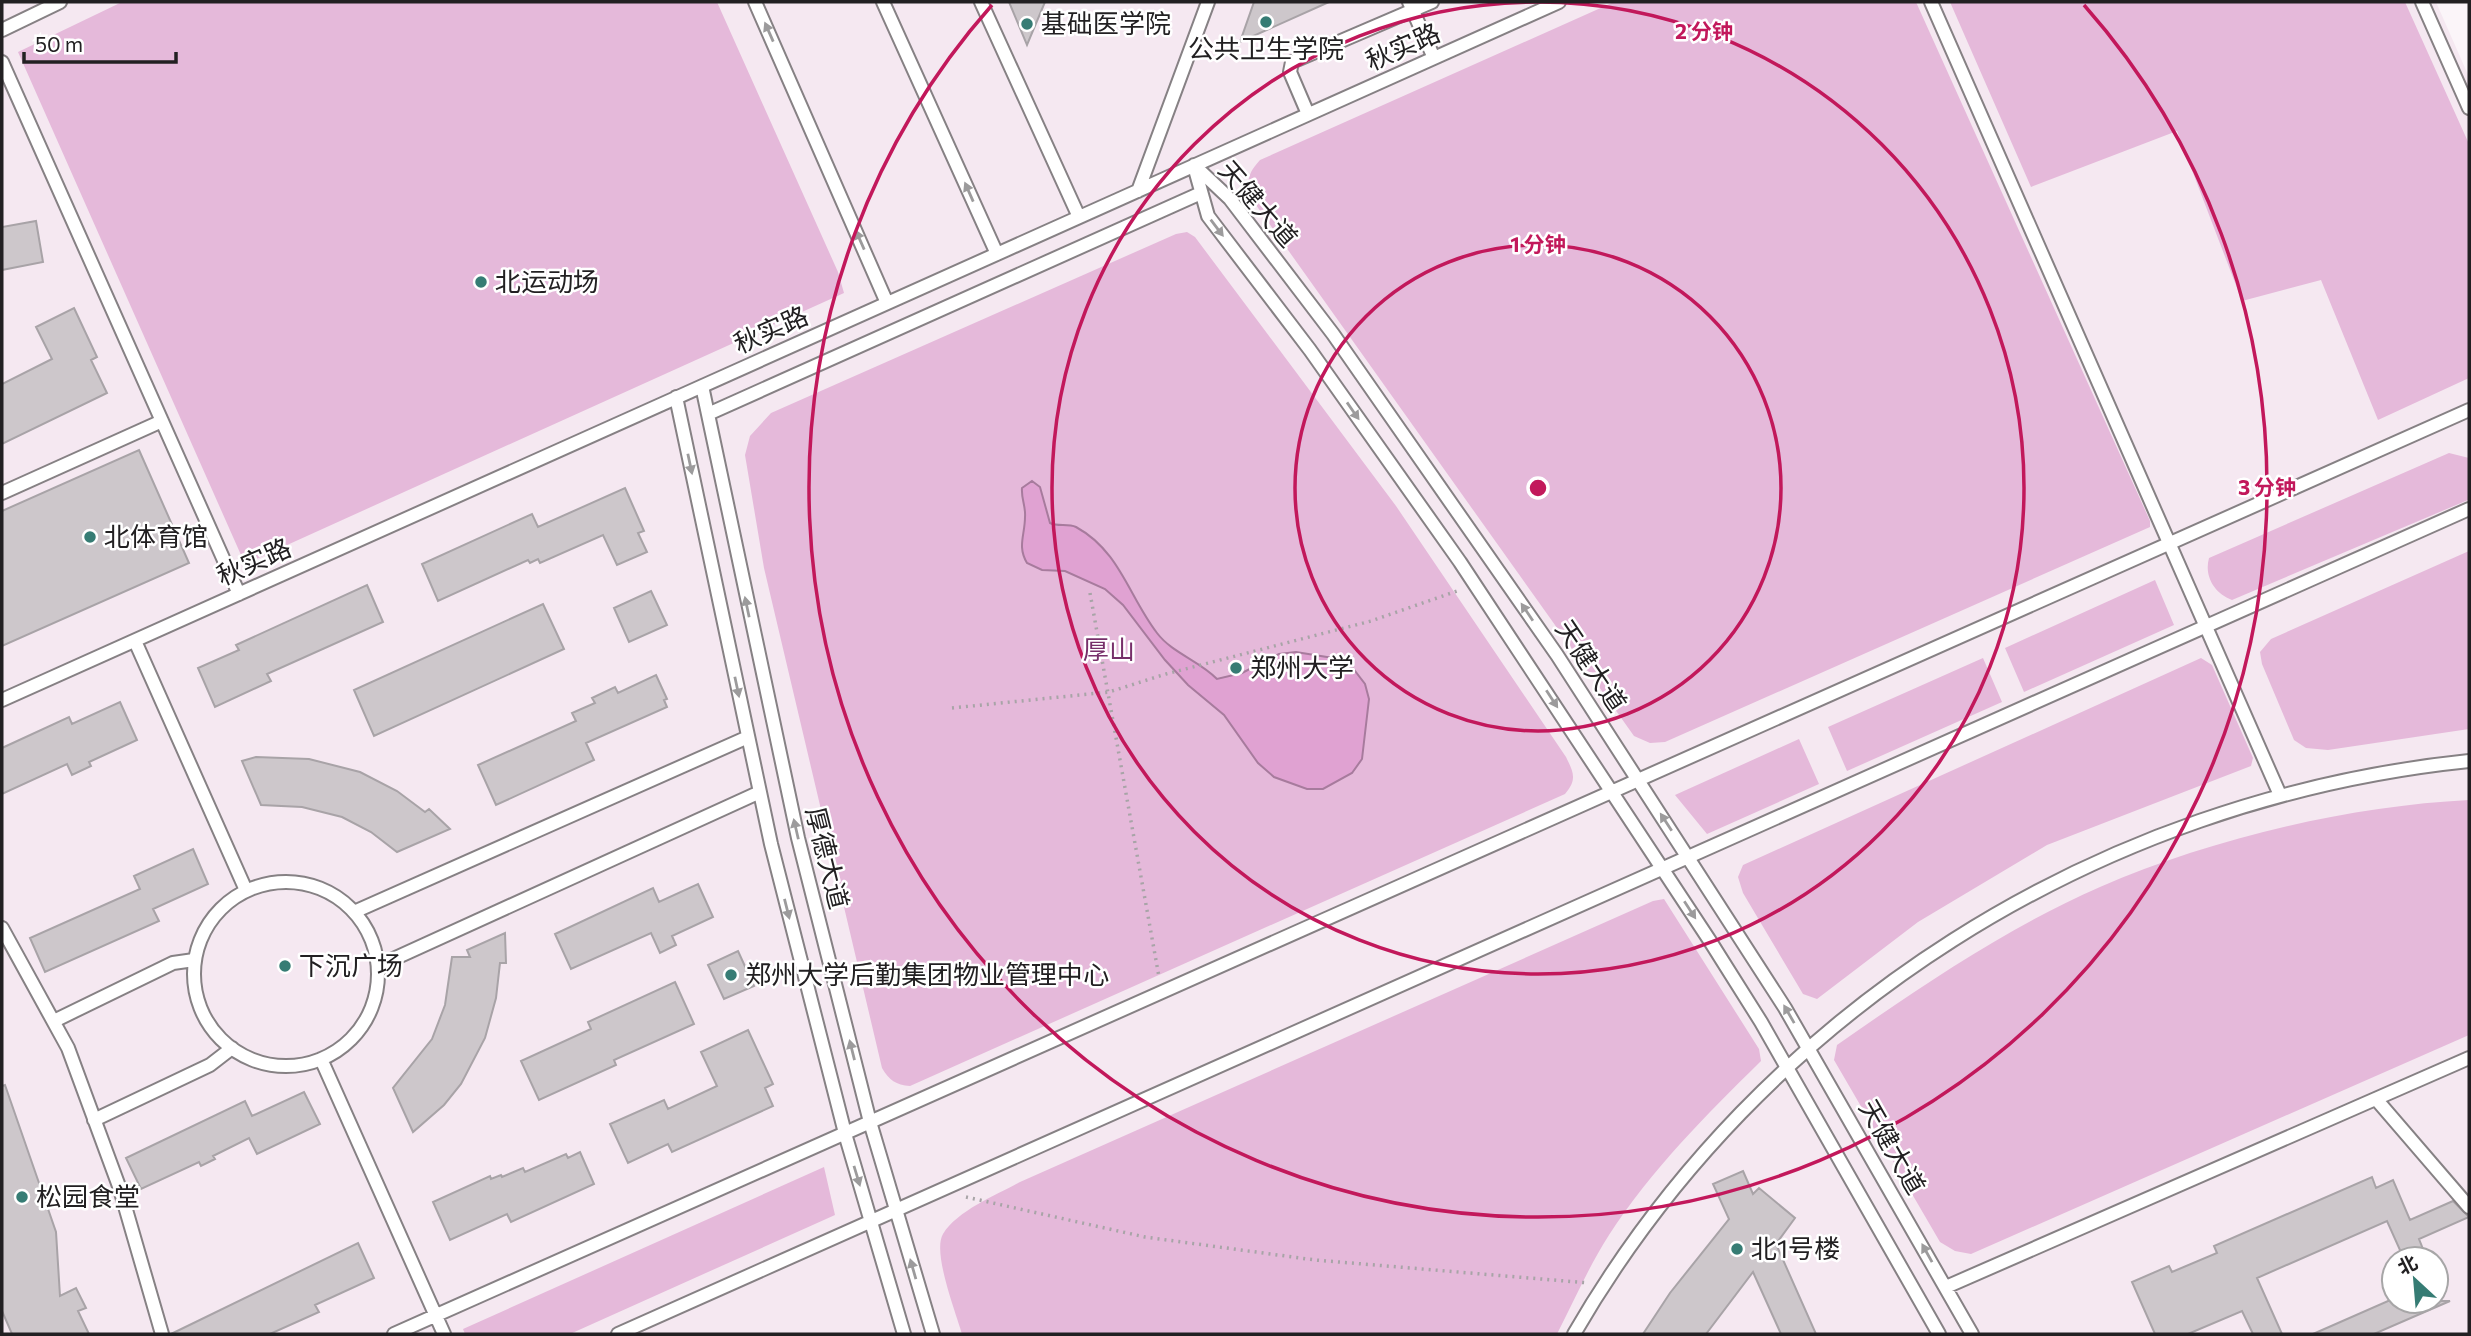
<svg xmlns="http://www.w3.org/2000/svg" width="2471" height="1336" font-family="Commissioner,'Noto Sans SC',sans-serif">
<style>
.built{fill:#f5e8f1;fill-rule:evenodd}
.green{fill:#e5b9da}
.water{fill:#e0a2d2;stroke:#a77b9d;stroke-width:2}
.building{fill:#cdc7cb;stroke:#a8a3a7;stroke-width:2}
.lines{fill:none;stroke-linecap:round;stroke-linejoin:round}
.service-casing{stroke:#868184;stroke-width:16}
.path{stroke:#a8a4a7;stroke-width:3.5;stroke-dasharray:2 5;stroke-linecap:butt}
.service{stroke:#fff;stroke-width:12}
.oneway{fill:#9c9b9c}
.ring{fill:none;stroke:#c2185b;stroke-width:3.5}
.poi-dot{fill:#367c74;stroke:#fff;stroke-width:2.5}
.labels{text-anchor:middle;stroke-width:5;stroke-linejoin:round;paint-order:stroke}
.poi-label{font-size:26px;fill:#222022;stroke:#fff;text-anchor:start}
.street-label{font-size:26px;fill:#222022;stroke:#fff}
.park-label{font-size:26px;fill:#772f6a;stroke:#fff}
.centre{fill:#c2185b;stroke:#fff;stroke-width:3.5}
.ring-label{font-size:21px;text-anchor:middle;font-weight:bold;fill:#c2185b;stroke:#fff;stroke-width:5;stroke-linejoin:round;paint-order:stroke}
</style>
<rect width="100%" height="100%" fill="#fbf5f9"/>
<path class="built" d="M2,2h2434l33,75v1257h-2467zM2394,1259h42v42h-42z"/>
<path class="green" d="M122,2h595l121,270 6,21 -599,271 -227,-512z
M1614,2h302l234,519v6l-485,215 -15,1 -16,-7 -383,-538c-5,-17 -3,-25 9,-38z
M1950,2h455l64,142v234l-91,42 -57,-140 -79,21 -65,-170 -146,56z
M1187,232l8,5 201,269 170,251c8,16 11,23 -1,37l-655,292c-14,-1 -21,-6 -28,-18l-118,-500 -19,-113 5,-19 21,-23 405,-179z
M2449,453l20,5 -1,42 -236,100c-18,-7 -28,-24 -23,-42z
M2469,551v178l-141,21 -22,-2 -12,-8 -32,-76 -2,-12 11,-13z
M2155,580l19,45 -150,67 -19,-44z
M1983,658l19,44 -155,69 -19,-44z
M2201,658l11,7 41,93 -2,8 -204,79 -129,77 -101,77 -14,-5 -60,-101 -5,-16 5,-12z
M1799,739l20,45 -112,50 -32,-39z
M2469,800v235l-498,219 -16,-3 -15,-9 -106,-182 3,-15c83,-58 169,-117 263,-158 110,-48 248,-81 369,-87z
M1664,899l95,150 2,12c-55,54 -109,108 -152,174 -20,31 -35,66 -52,99h-595c-6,-21 -30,-82 -19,-100 15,-24 54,-39 77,-52l633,-281z
M824,1167l11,48 -265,119h-105l-2,-5z"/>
<path class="water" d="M1032,481l8,6 10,36c8,4 18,0 26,4 44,24 53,70 81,106 15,20 43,28 60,46l25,-6 37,-19 17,-2 37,6 19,9 13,17 4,15 -7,60 -10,14 -29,16h-16l-33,-12 -16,-14 -34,-48 -36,-30 -23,-25 -42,-55 -18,-16 -40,-18 -23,-1 -15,-7c-10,-17 -2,-28 -2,-46 1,-10 -4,-19 -3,-29z"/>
<path class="building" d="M1009,2h36l-18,43z
M1254,2h75l-89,40z
M36,221l7,41 -41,8v-43z
M74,308l23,49 -6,3 16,33 -105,51v-60l50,-25 -16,-32z
M139,450l50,113 -187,83v-135z
M625,488l19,43 -6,2 9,19 -30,13 -14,-30 -63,28 -2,-4 -8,4 -2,-3 -90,41 -16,-37 110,-50 6,13z
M367,585l16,37 -116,52 4,7 -56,26 -17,-39 41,-18 -3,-5z
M651,591l16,34 -38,17 -15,-34z
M543,604l21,45 -190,87 -20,-46z
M656,675l11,24 -3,1 3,7 -81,36 8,17 -98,45 -18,-40 98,-44 -4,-8 23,-10 -3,-5 23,-11 3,6z
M120,702l17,38 -48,22 2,4 -19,9 -5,-11 -65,30v-46l67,-31 3,7z
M256,757l53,2 51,13 37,19 28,21 4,-3 21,20 -53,23 -26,-20 -29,-15 -40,-10 -41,-2 -19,-44z
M193,849l15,35 -55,25 6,12 -114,51 -15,-34 110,-49 -6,-13z
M698,884l15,33 -41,19 4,9 -16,8 -9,-20 -80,36 -16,-35 98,-46 6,14z
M505,933l1,30h-6l-4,35 -11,40 -24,46 -17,21 -31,27 -20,-44 39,-49 13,-34 7,-48h18l-3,-7z
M738,951l16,35 -30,13 -16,-34z
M675,982l19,42 -80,36 2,5 -77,35 -18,-39 70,-32 -3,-7z
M748,1030l25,54 -8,4 8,18 -101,46 -4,-8 -40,19 -18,-39 54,-24 4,9 49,-23 -16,-34z
M5,1085l51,147 4,64 16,-8 10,20 -8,3 11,23h-77l-10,-23v-225z
M304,1092l16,32 -63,30 -8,-16 -36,18 2,3 -14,7 -2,-4 -58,27 -15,-31 119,-57 7,15z
M580,1152l14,32 -83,38 -4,-8 -57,26 -17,-38 57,-26 1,3 10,-4 1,2 21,-9 2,4 41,-18 2,4z
M1743,1171l10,23 6,-6 36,30 -19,26 40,90h-35l-28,-62 -47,62h-63l27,-41 59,-74 -16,-35z
M2372,1177l4,11 17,-8 17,40 43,-19 16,16 -50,22 8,20h-23l-17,-38 -130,57 25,56h-29l-11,-23 -54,23h-33l-23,-52 37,-16 3,6 45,-19 -3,-7z
M358,1243l16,35 -59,27 4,7 -49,22h-99z
M2388,1301h62l-76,33h-61z"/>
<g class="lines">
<defs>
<path id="service" d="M755,2l132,301
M883,2l114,252
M981,2l98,215
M1409,2l25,56
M1931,2l349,793
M2422,2l47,106
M2,30l58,-28
M2,62l237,532
M1308,114l-18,-42 2,-10 140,-60
M1194,165l36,34 103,135 224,321 228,353 187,326
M1194,166l14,50 102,134 150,212 250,379 51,81 178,312
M1138,191l70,-189
M702,386l96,452 72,284 63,212
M676,397l95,447 75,293 58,197
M708,414l493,-221
M2,493l160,-72
M135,641l110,247
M2,700l1557,-698
M194 974a92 92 0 1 1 184 0a92 92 0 1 1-184 0Z
M354,912l394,-175
M2,928l66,120 52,141 42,145
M378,966l382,-174
M54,1021l119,-58 21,-3
M321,1059l123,275
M2376,1099l93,108
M94,1120l116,-55 22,-17
M1946,1287l523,-229
M394,1334l2075,-924
M618,1334l1851,-825
M1574,1334c187,-324 525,-535 895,-573"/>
</defs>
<use href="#service" class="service-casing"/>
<path class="path" d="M1090,593l69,384
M952,708l157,-16 57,-18 205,-53 89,-31
M966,1197l179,40 170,23 274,23"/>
<use href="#service" class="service"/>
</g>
<defs><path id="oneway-solid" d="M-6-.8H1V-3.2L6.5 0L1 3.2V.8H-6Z" transform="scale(1.75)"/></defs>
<g class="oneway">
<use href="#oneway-solid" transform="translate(769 32) rotate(-114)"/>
<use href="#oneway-solid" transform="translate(969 192) rotate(-114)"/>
<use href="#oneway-solid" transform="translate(1217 228) rotate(53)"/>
<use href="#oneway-solid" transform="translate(860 240) rotate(-114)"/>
<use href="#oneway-solid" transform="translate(1353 411) rotate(55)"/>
<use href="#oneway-solid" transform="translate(690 464) rotate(78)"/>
<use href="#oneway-solid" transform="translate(747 607) rotate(-102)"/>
<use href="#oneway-solid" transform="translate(1527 612) rotate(-124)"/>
<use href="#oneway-solid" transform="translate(737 687) rotate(78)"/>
<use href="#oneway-solid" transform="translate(1552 699) rotate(57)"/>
<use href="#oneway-solid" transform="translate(1666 822) rotate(-123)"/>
<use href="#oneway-solid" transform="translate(796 829) rotate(-103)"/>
<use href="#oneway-solid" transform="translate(787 909) rotate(76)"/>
<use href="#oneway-solid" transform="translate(1690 910) rotate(57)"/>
<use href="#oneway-solid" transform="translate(1789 1014) rotate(-120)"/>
<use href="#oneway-solid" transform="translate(852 1050) rotate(-104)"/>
<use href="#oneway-solid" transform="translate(857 1176) rotate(73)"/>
<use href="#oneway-solid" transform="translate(1927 1253) rotate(-119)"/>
<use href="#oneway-solid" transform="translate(913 1269) rotate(-106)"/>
</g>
<g class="ring">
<circle cx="1538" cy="488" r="243"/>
<circle cx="1538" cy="488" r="486"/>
<path d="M2084 5A729 729 0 1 1 992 5"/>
</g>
<g class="poi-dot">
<circle cx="1266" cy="22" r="7"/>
<circle cx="1027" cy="24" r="7"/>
<circle cx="481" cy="282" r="7"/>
<circle cx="90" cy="537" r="7"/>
<circle cx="1236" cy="668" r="7"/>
<circle cx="285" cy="966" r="7"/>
<circle cx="731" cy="975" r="7"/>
<circle cx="22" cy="1197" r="7"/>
<circle cx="1737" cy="1249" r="7"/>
</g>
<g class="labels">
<g class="poi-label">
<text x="1041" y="33">基础医学院</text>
<text x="1266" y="58" text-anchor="middle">公共卫生学院</text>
<text x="495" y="291">北运动场</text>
<text x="104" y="546">北体育馆</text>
<text x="1250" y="677">郑州大学</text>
<text x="299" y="975">下沉广场</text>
<text x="745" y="984">郑州大学后勤集团物业管理中心</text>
<text x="36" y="1206">松园食堂</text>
<text x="1751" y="1258">北1号楼</text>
</g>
<g class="street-label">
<text transform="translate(1403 47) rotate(-24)" y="9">秋实路</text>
<text transform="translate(1258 204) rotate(49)" y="9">天健大道</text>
<text transform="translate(771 330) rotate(-24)" y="9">秋实路</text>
<text transform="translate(254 562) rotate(-24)" y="9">秋实路</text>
<text transform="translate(1591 666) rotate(56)" y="9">天健大道</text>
<text transform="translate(827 858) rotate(76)" y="9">厚德大道</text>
<text transform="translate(1892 1147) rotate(60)" y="9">天健大道</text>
</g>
<g class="park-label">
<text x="1109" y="659">厚山</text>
</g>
</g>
<circle cx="1538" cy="488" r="10" class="centre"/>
<g class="ring-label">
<text x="1704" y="39">2 分钟</text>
<text x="1538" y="252">1 分钟</text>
<text x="2267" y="495">3 分钟</text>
</g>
<rect width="2471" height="1336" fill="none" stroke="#222022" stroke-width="7"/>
<g transform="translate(2415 1280) rotate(334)"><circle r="33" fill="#ffffff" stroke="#a7a6a7" stroke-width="2"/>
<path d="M0-5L12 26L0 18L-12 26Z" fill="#367c74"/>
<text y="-10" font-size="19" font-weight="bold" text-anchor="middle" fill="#222022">北</text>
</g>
<path d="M24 52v10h152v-10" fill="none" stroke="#222022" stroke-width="3.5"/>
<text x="35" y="52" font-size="21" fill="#222022" stroke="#ffffff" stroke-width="5" paint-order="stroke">50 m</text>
</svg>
